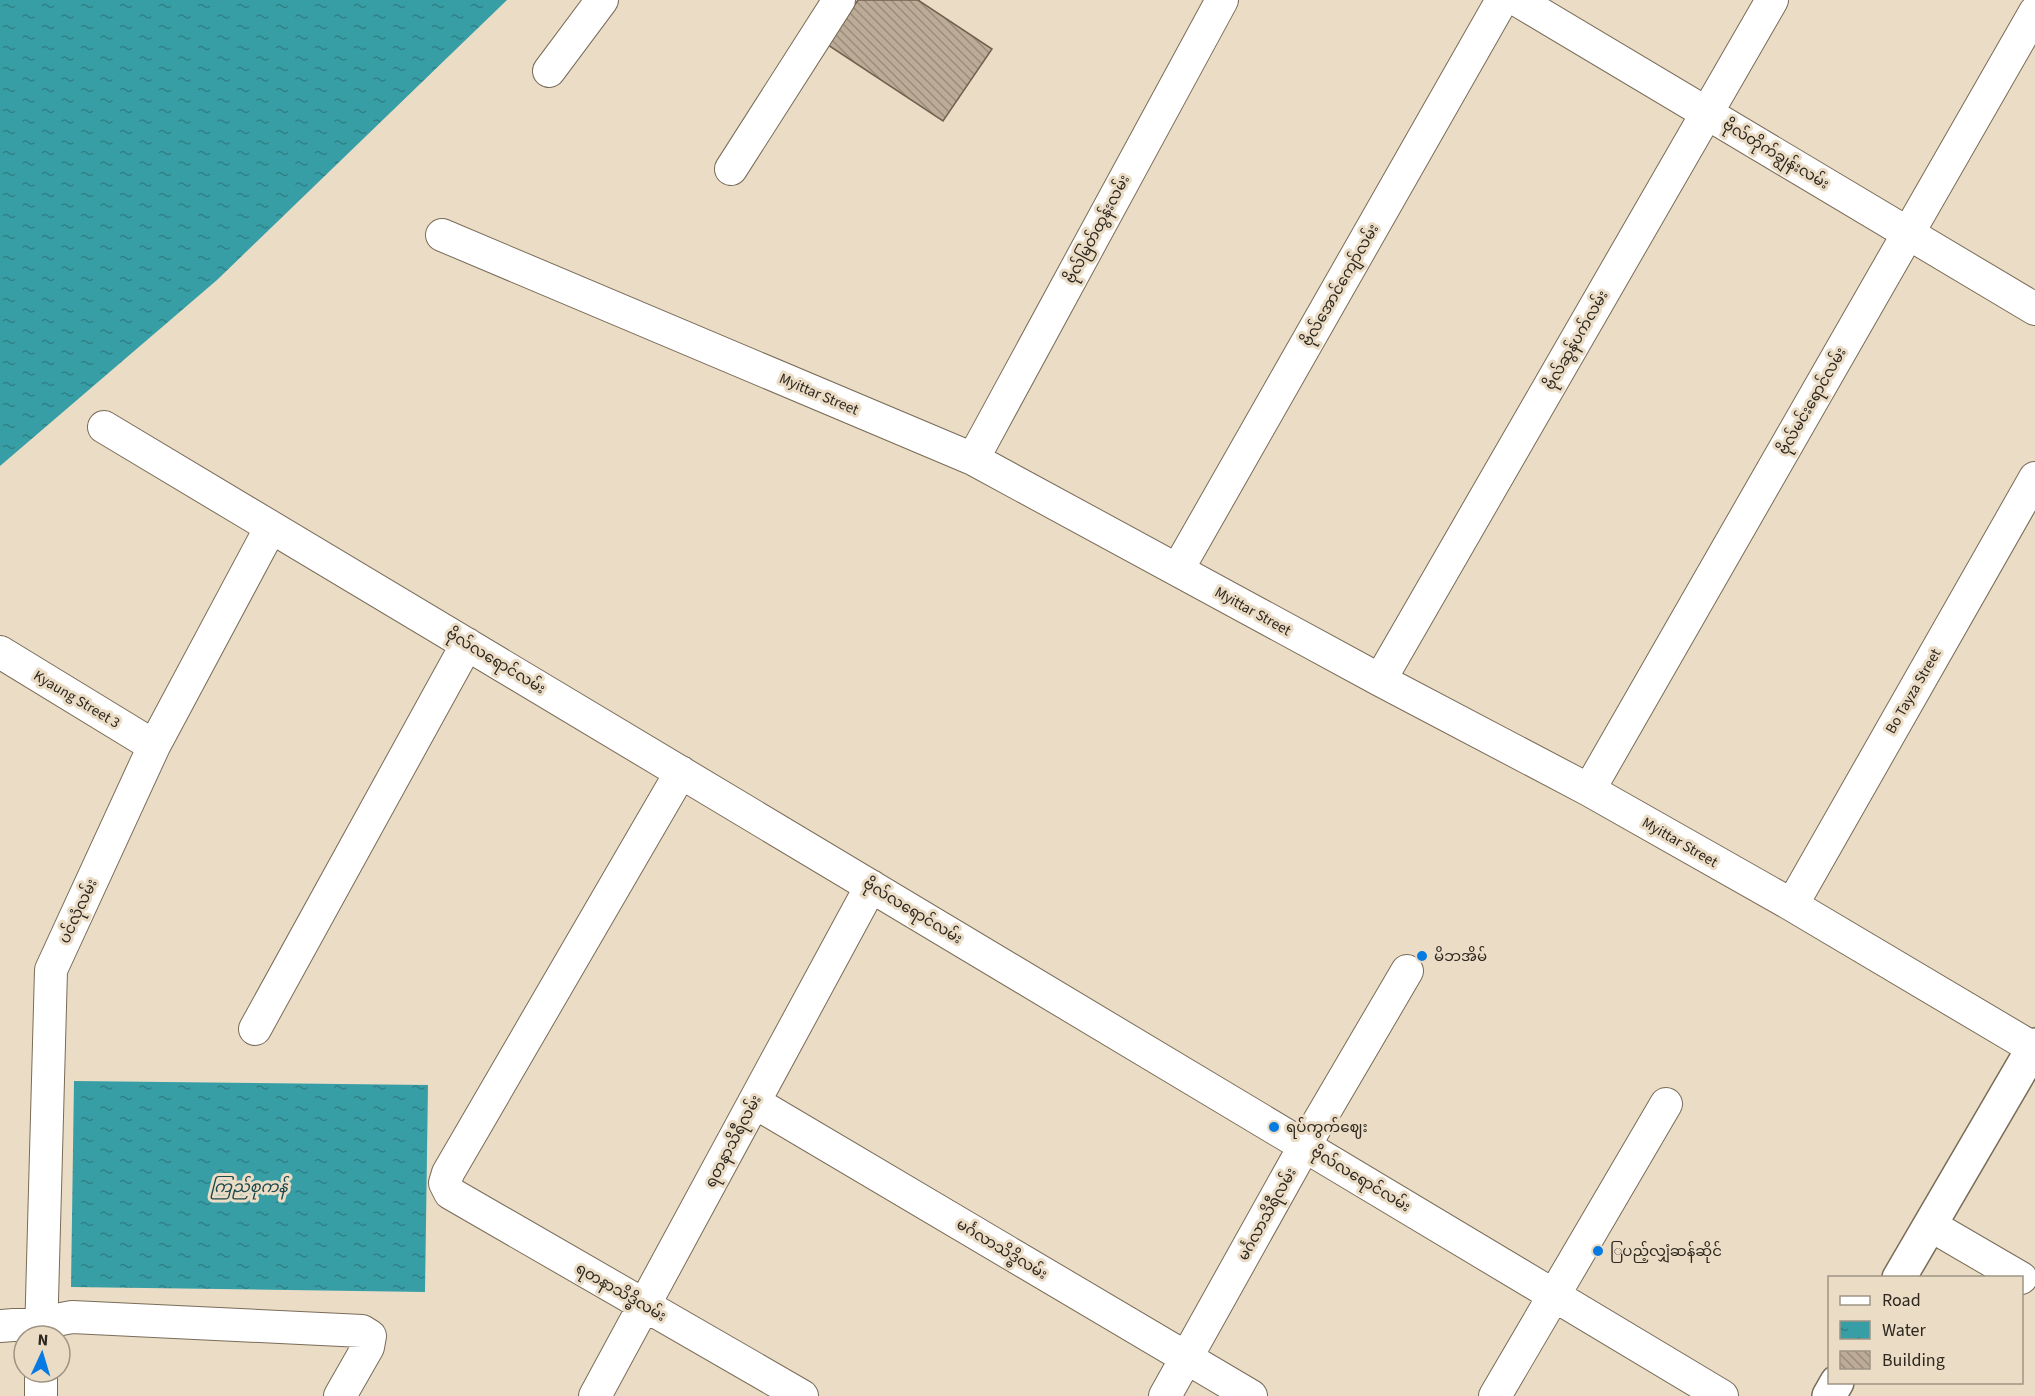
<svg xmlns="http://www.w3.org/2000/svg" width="2035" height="1396" font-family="'Source Sans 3','Noto Sans Myanmar',sans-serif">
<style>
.water{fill:url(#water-ripples)}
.building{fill:url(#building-back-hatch);stroke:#71624f;stroke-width:1.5}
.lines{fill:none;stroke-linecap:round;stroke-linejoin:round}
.street-casing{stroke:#796c58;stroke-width:34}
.primary-casing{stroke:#796c58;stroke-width:36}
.street{stroke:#fff;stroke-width:32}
.primary{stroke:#fff;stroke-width:33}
.poi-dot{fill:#077be2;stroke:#ebdcc6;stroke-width:2}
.labels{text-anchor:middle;stroke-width:6;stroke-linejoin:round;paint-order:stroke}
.street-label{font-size:15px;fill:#2d271e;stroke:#ebdcc6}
.poi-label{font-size:15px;fill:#2d271e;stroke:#ebdcc6;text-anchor:start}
.water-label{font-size:16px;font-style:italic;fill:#1b484c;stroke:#ebdcc6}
</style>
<defs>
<pattern id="water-ripples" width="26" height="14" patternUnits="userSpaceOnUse" patternTransform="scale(1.5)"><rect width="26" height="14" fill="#379ea6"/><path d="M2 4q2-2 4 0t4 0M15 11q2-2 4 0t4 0" fill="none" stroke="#2f8187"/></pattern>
<pattern id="building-back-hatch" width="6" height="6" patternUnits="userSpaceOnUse" patternTransform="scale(1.5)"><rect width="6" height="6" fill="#bcac97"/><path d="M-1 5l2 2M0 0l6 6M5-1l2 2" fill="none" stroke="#998c7b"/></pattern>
</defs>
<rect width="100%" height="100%" fill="#ebdcc6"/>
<path class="water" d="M0,0h507l-290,280 -217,186z
M74,1081l354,4 -3,207 -354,-5z"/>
<path class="building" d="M858,0h60l74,49 -49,72 -115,-76z"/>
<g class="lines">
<defs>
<path id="street" d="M1517,0l518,309
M549,71l53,-71
M731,169l108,-169
M442,235l531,224 407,221 209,110 203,115 241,143
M104,427l1618,969
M973,459l249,-459
M1178,569l324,-569
M0,652l154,94
M1380,680l392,-680
M681,772l-233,401 -3,10 5,10 352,203
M1589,790l446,-778
M1792,905l243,-427
M255,1029l212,-385
M754,1102l497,294
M1930,1225l91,53
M0,1326l40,-3 32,-6 290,14 8,5 -2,11 -28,49
M41,1336l10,-366 103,-224 117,-219
M41,1372v24
M595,1396l276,-510
M1165,1396l140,-251 102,-174
M1495,1396l171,-292"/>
<path id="primary" d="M1899,1278l136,-233
M1829,1396l8,-14"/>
</defs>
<use href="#street" class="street-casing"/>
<use href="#primary" class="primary-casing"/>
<use href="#street" class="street"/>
<use href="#primary" class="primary"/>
</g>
<g class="poi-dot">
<circle cx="1422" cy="956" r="6"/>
<circle cx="1274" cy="1127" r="6"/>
<circle cx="1598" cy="1251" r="6"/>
</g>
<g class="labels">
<g class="street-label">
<text transform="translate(1776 154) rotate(31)" y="5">ဗိုလ်တိုက်ချွန်းလမ်း</text>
<text transform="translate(1097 229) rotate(-62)" y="5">ဗိုလ်မြတ်ထွန်းလမ်း</text>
<text transform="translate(1340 285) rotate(-60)" y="5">ဗိုလ်အောင်ကျော်လမ်း</text>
<text transform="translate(1576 340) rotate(-60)" y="5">ဗိုလ်ဆွန်ပက်လမ်း</text>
<text transform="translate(819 394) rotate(23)" y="5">Myittar Street</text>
<text transform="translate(1812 401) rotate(-60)" y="5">ဗိုလ်မင်းရောင်လမ်း</text>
<text transform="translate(1253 611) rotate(29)" y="5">Myittar Street</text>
<text transform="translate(496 661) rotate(31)" y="5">ဗိုလ်လရောင်လမ်း</text>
<text transform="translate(1913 691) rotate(-60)" y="5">Bo Tayza Street</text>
<text transform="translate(77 699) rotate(31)" y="5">Kyaung Street 3</text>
<text transform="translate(1680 842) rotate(30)" y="5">Myittar Street</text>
<text transform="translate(78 911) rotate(-65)" y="5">ပင်လုံလမ်း</text>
<text transform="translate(913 911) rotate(31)" y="5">ဗိုလ်လရောင်လမ်း</text>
<text transform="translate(733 1141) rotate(-62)" y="5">ရတနာသိရီလမ်း</text>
<text transform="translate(1361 1179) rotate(31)" y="5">ဗိုလ်လရောင်လမ်း</text>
<text transform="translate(1267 1214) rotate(-61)" y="5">မင်္ဂလာသိရီလမ်း</text>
<text transform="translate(1002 1249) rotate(31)" y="5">မင်္ဂလာသိဒ္ဓိလမ်း</text>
<text transform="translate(621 1292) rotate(30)" y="5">ရတနာသိဒ္ဓိလမ်း</text>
</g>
<g class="poi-label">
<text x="1434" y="961">မိဘအိမ်</text>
<text x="1286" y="1132">ရပ်ကွက်ဈေး</text>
<text x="1610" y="1256">ြပည့်လျှံဆန်ဆိုင်</text>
</g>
<g class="water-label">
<text x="249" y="1192">ကြည်စုကန်</text>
</g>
</g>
<rect x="1828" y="1276" width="195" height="108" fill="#ebdcc6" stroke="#9f9483" stroke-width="1.5"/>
<rect x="1840" y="1296" width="30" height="9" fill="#ffffff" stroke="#9f9483" stroke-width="1.5"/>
<text x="1882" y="1306" font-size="18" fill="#2d271e">Road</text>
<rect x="1840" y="1321" width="30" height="18" fill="url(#water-ripples)" stroke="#9f9483" stroke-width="1.5"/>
<text x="1882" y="1336" font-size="18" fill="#2d271e">Water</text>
<rect x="1840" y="1351" width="30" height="18" fill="url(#building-back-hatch)" stroke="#9f9483" stroke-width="1.5"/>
<text x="1882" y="1366" font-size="18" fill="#2d271e">Building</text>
<g transform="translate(42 1354) rotate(4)"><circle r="28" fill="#ebdcc6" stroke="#9f9483" stroke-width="1.5"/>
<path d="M0-4.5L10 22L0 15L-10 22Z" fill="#077be2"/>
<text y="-9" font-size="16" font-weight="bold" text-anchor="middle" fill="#2d271e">N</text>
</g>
</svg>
